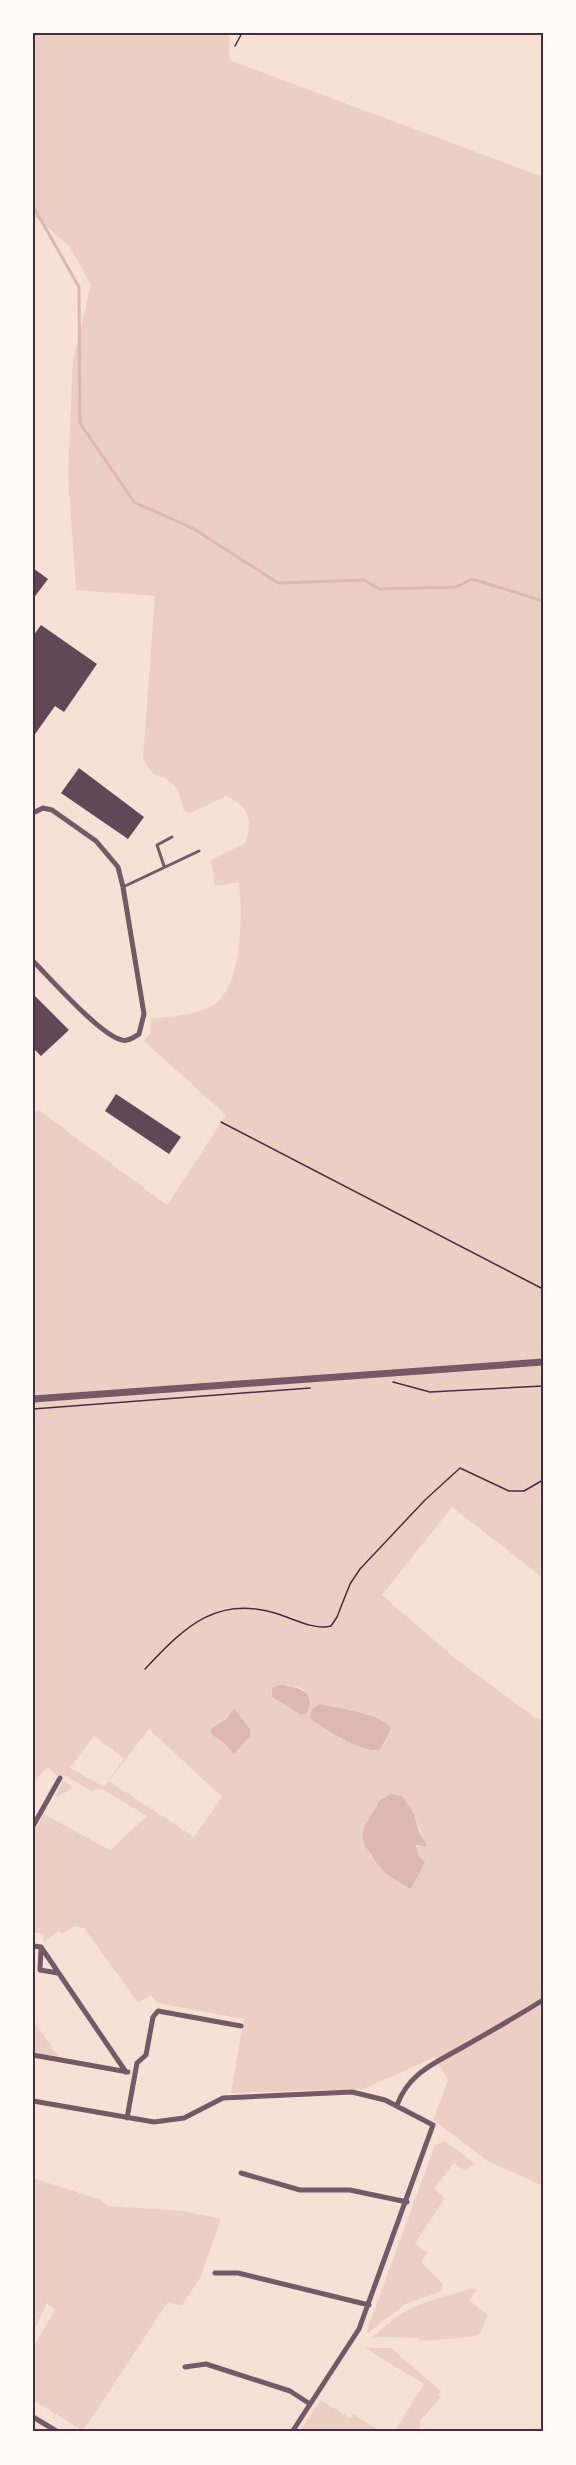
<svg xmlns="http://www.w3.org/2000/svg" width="576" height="2465" font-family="'Open Sans',sans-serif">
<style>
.green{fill:#ebcfc5;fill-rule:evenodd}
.water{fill:#dcb8b0}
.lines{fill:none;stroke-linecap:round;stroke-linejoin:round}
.stream{stroke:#dcb8b0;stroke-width:3}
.building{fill:#644757}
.path{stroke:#4a2c40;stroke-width:1.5}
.service{stroke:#755966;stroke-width:3}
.minor{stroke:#755966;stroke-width:5}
.tertiary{stroke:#755966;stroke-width:7}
.neatline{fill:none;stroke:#4a2c40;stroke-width:2}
</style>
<rect width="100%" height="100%" fill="#f7e1d7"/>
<path class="green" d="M33,33h197l-1,27 314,117v1401l-91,-71 -70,88 74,64 78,58 9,4v465l-55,-25 -55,-41 15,-40 -13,-23 -71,32 -133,4 13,-74 -87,-16 -6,-8 -13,8 -54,-75 -10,-2 -12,8 -3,-3 -16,11 1,-8 -11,-2v-98l11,-20 66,36 37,-34 -45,-27 -11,2 -25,-15 -9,-1 -10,-8 -14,17v-671l6,-3 128,95 59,-90 -82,-74 6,-8 1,-14c18,-3 42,-3 59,-12 34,-17 32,-93 29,-125l-24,4 -4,-26 34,-17c8,-22 5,-37 -19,-47l-36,17 -6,-3c-3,-9 -5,-21 -12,-27 -16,-13 -18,-1 -29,-25l12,-162 -79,-6 -8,-115 5,-116 18,-74 -21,-38 -37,-32zM286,1685l15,3 5,4 -5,23 -29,-18 -1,-2zM320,1704c17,4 62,10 71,25l-9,20c-29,-5 -45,-14 -70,-29zM234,1708l16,21 -27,13 -11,-7zM149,1729l73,68 -28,40 -85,-56zM94,1736l30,23 -20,28 -34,-19zM402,1796c8,14 23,33 19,50l-5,1 2,8 7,7 -14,26c-12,-5 -24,-12 -32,-22 -6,-7 -7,-13 -14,-19l-3,-12 18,-35z
M63,1781l8,4 1,4 -17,9z
M33,2020l26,37 -26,-5z
M445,2141l29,22 -8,8 -12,-8 -20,26 11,9 -30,45 12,10 -6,9 22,22 -3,8 -35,12 -37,29 -1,-3 68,-185z
M33,2178l65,21 11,7 74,5 38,8 -21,59 -18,27 -15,-2 -84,128 -50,-31v-53l22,-37 -8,-7 -14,30z
M473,2288l4,2 -8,10 19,15 -8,19 -9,3 -51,4 -1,-3 -46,-1c37,-36 54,-34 100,-49z
M365,2348h26l50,43 -3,4 3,2 -21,24v11h-26l30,-48z
M321,2400l29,18 3,-4 29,18h-80l-1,-3z"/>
<path class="water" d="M279,1685c18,1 38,6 28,28l-6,2 -29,-18v-9z
M320,1704c16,4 65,10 71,25l-10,20c-18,6 -53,-19 -69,-29l-2,-3 3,-9z
M234,1708l16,21v7l-16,18 -11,-12 -11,-7 -2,-5 16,-11z
M391,1794l11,2 12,18 5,18 8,13 -1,2 -10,-2 2,10 7,7 -14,27c-12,-6 -24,-13 -32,-23 -6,-7 -7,-13 -14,-19l-3,-12 2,-7 16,-28z"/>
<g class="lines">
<path class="stream" d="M33,206l46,81 1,136 54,79 60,27 84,54 86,-3 15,9 77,-2 16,-8 71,22"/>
</g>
<path class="building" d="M33,568l15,11 -15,20z
M41,625l56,39 -33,48 -9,-6 -22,31v-101z
M79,768l65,49 -16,22 -67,-46z
M33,994l36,36 -28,26 -8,-8z
M116,1094l65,43 -12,17 -64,-43z"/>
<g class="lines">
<path class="path" d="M235,46l7,-13
M221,1122l322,167
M393,1382l37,10 113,-6
M33,1409l277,-21
M145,1669c40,-43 74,-76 136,-54 15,5 34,15 50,11l6,-9 13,-33 10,-15 65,-69 35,-32 49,23h15l19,-11"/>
<path class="service" d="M164,866l-7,-21 15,-8
M123,887l76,-36"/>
<path class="minor" d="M33,813l10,-5 9,2 44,31 22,26 5,20 21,127 -5,20c-5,3 -11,8 -17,6 -21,-4 -72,-62 -89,-79
M33,1826l27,-48
M33,1946l8,1 85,125
M41,1949l-1,21 18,3
M33,2055l95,17
M33,2101l121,21 30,-4 39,-20 129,-6 33,8 48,25 -74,204 -67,103
M397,2105c13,-35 43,-44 73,-62 25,-14 49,-28 73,-43
M127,2118l10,-55 9,-8 7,-38 5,-6 83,15
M241,2173l59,17h50l57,12
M215,2273h23l131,32
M185,2367l21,-3 84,27 20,13
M33,2417l25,15"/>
<path class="tertiary" d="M33,1399l510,-37"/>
</g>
<rect width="576" height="2465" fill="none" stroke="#fffaf5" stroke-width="69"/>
<rect x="34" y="34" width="508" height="2396" class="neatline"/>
</svg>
